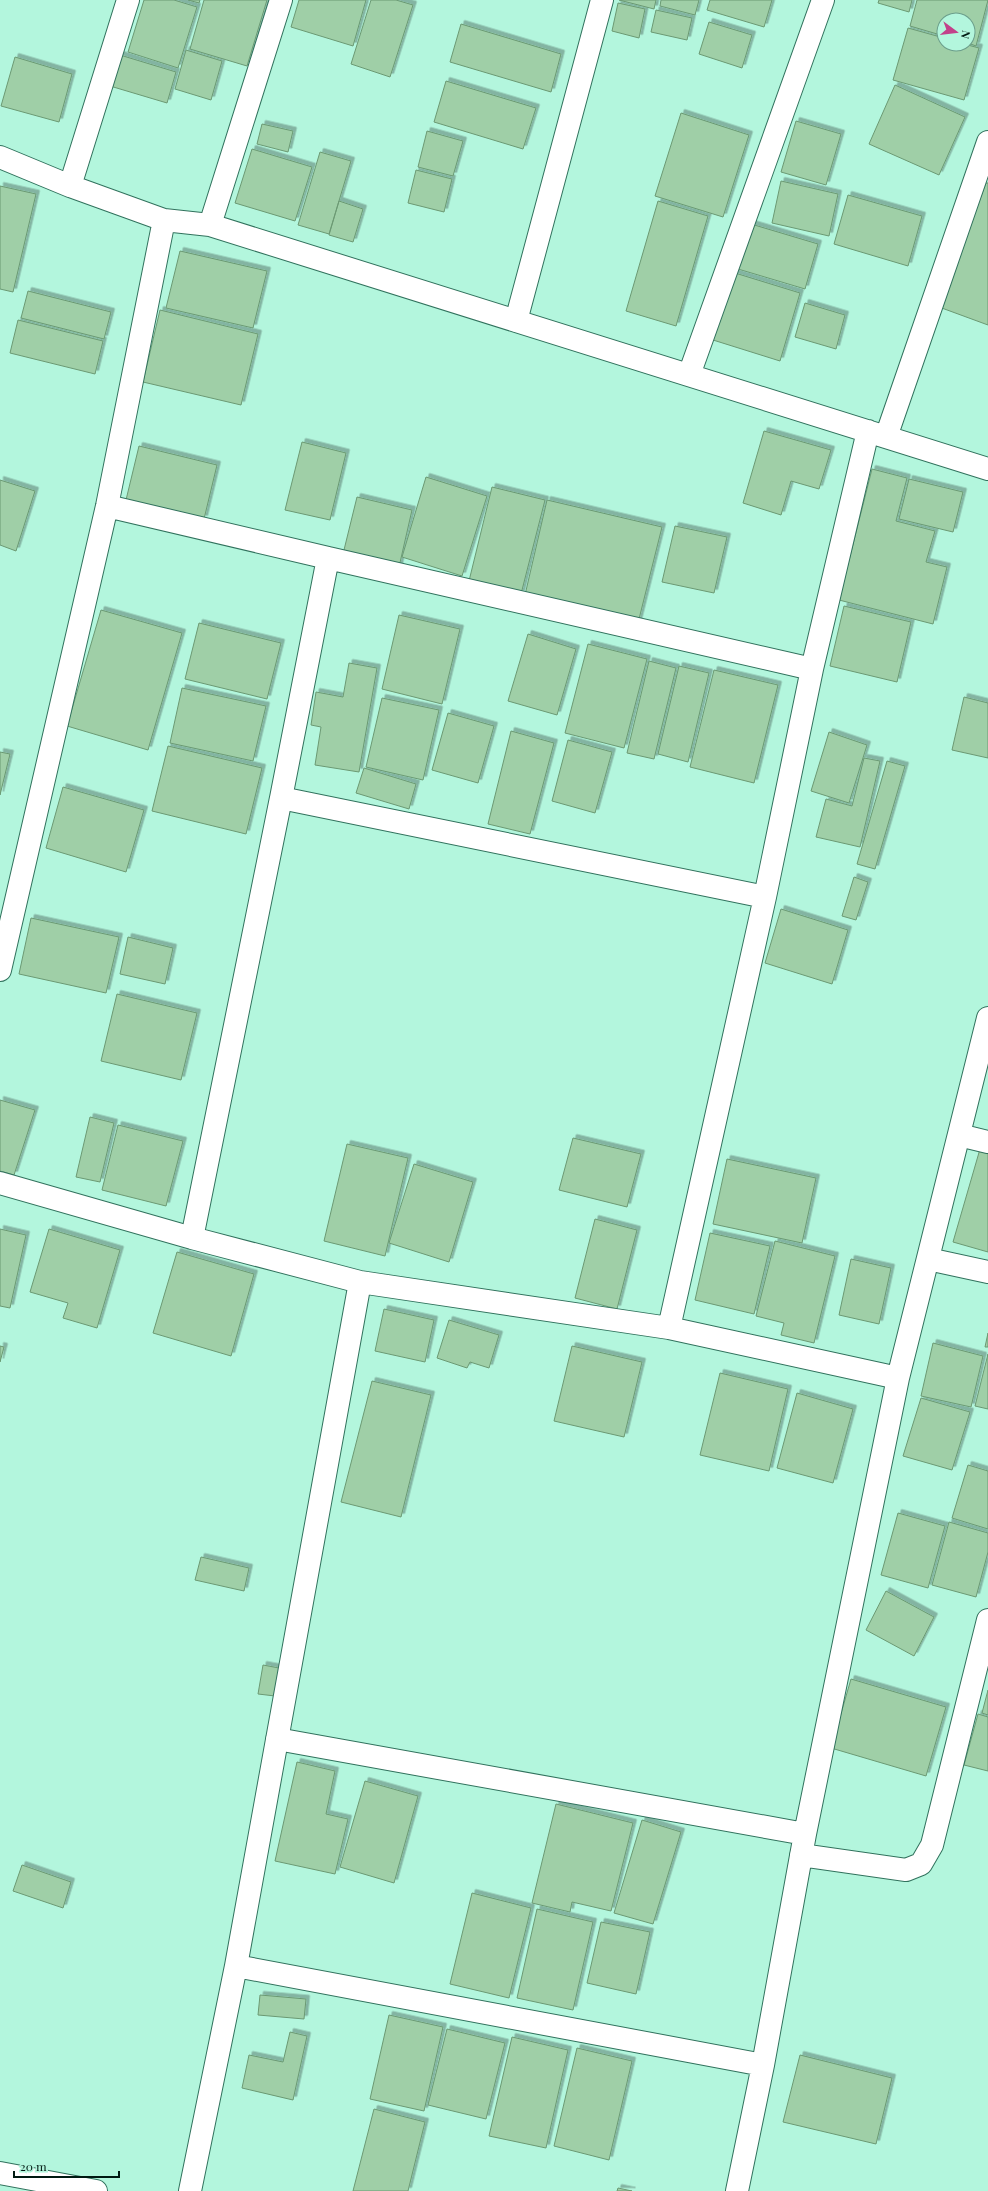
<svg xmlns="http://www.w3.org/2000/svg" width="988" height="2191" font-family="'Playfair Display',serif">
<style>
.building{fill:#9fcfa7;stroke:#6b9973;filter:url(#shadow)}
.lines{fill:none;stroke-linecap:round;stroke-linejoin:round}
.minor-casing{stroke:#31725d;stroke-width:24}
.minor{stroke:#fff;stroke-width:22}
</style>
<defs>
<filter id="shadow"><feDropShadow dx="3.5" dy="-3.5" stdDeviation="0" flood-color="#0004"/></filter>
</defs>
<rect width="100%" height="100%" fill="#b3f6dd"/>
<path class="building" d="M144,0h30l23,7 -19,61 -50,-16z
M188,0h12l-1,3z
M204,0h63l-20,66 -57,-17z
M299,0h67l-13,46 -62,-19z
M371,0h25l17,5 -23,72 -39,-13z
M619,0h37l-2,9z
M661,0h38l-4,15 -35,-9z
M710,0h62l-8,27 -57,-17z
M879,0h33l-3,12 -31,-9z
M917,0h71l-12,46 -8,-3v-23h-24v16l-34,-10z
M618,3l27,6 -6,29 -27,-7z
M656,10l36,8 -5,22 -36,-8z
M709,22l43,13 -10,33 -43,-14z
M461,24l100,30 -10,38 -101,-30z
M908,28l36,10v6h20l15,4 -15,52 -71,-20z
M186,50l36,11 -11,39 -36,-11z
M120,55l56,17 -9,31 -57,-17z
M15,57l57,17 -13,48 -58,-16z
M446,81l90,27 -13,41 -89,-27z
M895,85l70,32 -26,58 -70,-31z
M681,113l68,22 -26,82 -68,-21z
M796,121l45,13 -15,51 -45,-13z
M262,124l31,7 -5,21 -31,-8z
M427,131l36,10 -10,35 -35,-9z
M252,149l60,18 -17,54 -60,-18z
M320,152l31,9 -22,73 -31,-9z
M416,170l36,9 -8,33 -36,-9z
M781,181l57,13 -9,42 -57,-13z
M986,183h2v142l-49,-18z
M0,186l36,8 -23,98 -13,-3z
M848,195l74,21 -14,50 -74,-22z
M339,201l24,8 -10,33 -24,-7z
M658,201l50,15 -32,110 -50,-15z
M751,224l67,20 -13,45 -67,-20z
M180,251l87,20 -14,57 -87,-20z
M735,273l65,20 -20,68 -67,-21z
M28,291l83,21 -7,27 -83,-21z
M805,303l40,12 -9,34 -41,-12z
M160,310l98,24 -17,71 -98,-23z
M18,320l85,21 -8,33 -85,-21z
M764,431l67,19 -12,39 -28,-8 -10,34 -38,-12z
M302,442l44,11 -16,67 -45,-10z
M139,446l78,19 -13,54 -78,-19z
M872,469l35,9 -11,43 39,10 -9,31 21,5 -14,57 -94,-24z
M426,477l61,19 -25,80 -60,-19z
M909,479l54,13 -10,40 -54,-13z
M0,480l35,11 -19,60 -16,-6z
M492,487l53,13 -24,94 -52,-13z
M357,497l55,13 -13,57 -56,-13z
M547,500l115,27 -24,96 -113,-28z
M675,526l52,11 -13,56 -52,-11z
M844,606l67,16 -14,60 -67,-16z
M101,610l81,23 -34,117 -81,-24z
M399,615l61,14 -18,75 -60,-15z
M199,623l82,20 -14,56 -82,-20z
M528,634l48,15 -19,66 -49,-14z
M588,644l59,15 -23,89 -59,-15z
M649,661l27,7 -22,91 -27,-6z
M349,663l28,5 -18,104 -44,-7 6,-38 -10,-2 5,-33 27,5z
M679,666l30,7 -21,89 -30,-8z
M714,670l64,15 -24,98 -64,-16z
M182,688l84,18 -13,55 -83,-18z
M964,697l24,6v55l-36,-8z
M382,698l57,12 -16,70 -57,-13z
M448,713l46,13 -16,57 -46,-13z
M511,731l43,12 -24,91 -42,-10z
M829,732l38,13 -18,58 -38,-12z
M568,740l44,12 -17,61 -43,-12z
M168,746l94,22 -16,66 -94,-23z
M0,752l10,2 -10,41z
M864,758l16,3 -20,86 -44,-10 10,-38 26,7z
M887,761l18,5 -30,103 -18,-5z
M364,768l52,16 -7,25 -53,-16z
M63,787l81,23 -18,62 -80,-24z
M854,877l14,5 -12,38 -14,-4z
M781,909l67,21 -16,54 -67,-21z
M31,918l88,19 -13,56 -87,-19z
M128,937l45,11 -8,36 -45,-10z
M117,994l80,19 -16,67 -80,-19z
M0,1100l35,10 -21,65 -14,-4z
M90,1117l24,6 -14,59 -24,-5z
M118,1125l65,16 -17,65 -64,-16z
M573,1138l68,16 -14,53 -68,-17z
M347,1144l61,14 -23,98 -61,-15z
M980,1149l8,2v101l-35,-10z
M727,1159l89,19 -14,65 -89,-19z
M414,1164l59,18 -24,80 -60,-19z
M595,1219l42,11 -20,79 -42,-11z
M0,1229l26,6 -16,73 -10,-2z
M49,1229l71,21 -23,78 -34,-10 5,-15 -38,-11z
M710,1233l60,13 -16,68 -59,-14z
M775,1241l60,15 -21,87 -33,-8 3,-12 -28,-7z
M177,1252l77,22 -23,82 -78,-23z
M851,1259l40,9 -12,56 -40,-9z
M384,1309l50,11 -9,42 -50,-11z
M449,1320l50,15 -10,33 -19,-6 -3,6 -30,-10z
M988,1333v14h-3z
M933,1343l50,13 -12,51 -50,-11z
M0,1346l4,1 -4,15z
M572,1346l70,16 -18,75 -70,-16z
M988,1354v55l-13,-3z
M720,1373l68,16 -19,82 -69,-16z
M372,1381l59,14 -30,122 -60,-15z
M797,1393l56,16 -20,74 -56,-15z
M921,1398l49,14 -18,58 -49,-14z
M968,1465l20,6v58l-36,-11z
M898,1513l47,13 -17,62 -47,-13z
M949,1522l39,11v19l-12,45 -44,-12z
M201,1557l48,11 -5,23 -49,-11z
M886,1591l48,26 -20,39 -48,-26z
M263,1665l16,3 -4,28 -17,-2z
M851,1679l95,28 -20,69 -95,-28z
M988,1690v25l-6,-2z
M978,1714l10,3v54l-24,-6z
M297,1762l38,9 -9,43 22,5 -13,55 -60,-13z
M365,1781l53,15 -24,87 -54,-16z
M556,1804l77,19 -22,88 -39,-9 -2,10 -38,-9z
M642,1820l39,12 -28,92 -39,-11z
M22,1865l49,17 -8,26 -50,-17z
M472,1893l59,15 -22,90 -59,-14z
M537,1909l56,13 -20,88 -56,-12z
M601,1922l49,10 -14,62 -49,-11z
M260,1995l46,4 -2,20 -46,-4z
M389,2015l54,12 -19,84 -54,-12z
M447,2029l58,14 -19,76 -58,-14z
M290,2032l17,4 -14,64 -51,-12 7,-33 34,7z
M512,2037l56,13 -22,98 -57,-12z
M577,2048l55,13 -23,99 -55,-14z
M800,2055l92,23 -16,66 -93,-22z
M374,2109l51,13 -17,69h-55z
M618,2188l14,3h-15z"/>
<g class="lines">
<defs>
<path id="minor" d="M0,157l70,29 58,-186
M70,186l94,34 46,5 778,244
M210,225l71,-225
M516,321l86,-321
M689,375l134,-375
M886,437l102,-295
M107,506l221,52 -47,240
M328,558l484,111
M0,970l107,-464 57,-286
M959,1135l29,7
M0,1183l192,55 168,44 309,46 229,50
M192,1238l89,-440 484,99
M928,1259l60,13
M669,1328l96,-431 47,-228 56,-238
M277,1739l528,95
M801,1855l105,15 15,-6 11,-19 56,-225
M236,1966l527,99
M0,2173l96,18
M190,2191l46,-225 124,-684
M737,2191l26,-126 42,-231 93,-456 90,-360"/>
</defs>
<use href="#minor" class="minor-casing"/>
<use href="#minor" class="minor"/>
</g>
<g transform="translate(956 32) rotate(105)"><circle r="19" fill="#b3f6dd" stroke="#6b9e8b"/>
<path d="M0-3L7 15L0 10L-7 15Z" fill="#c2418a"/>
<text y="-6" font-size="11" font-weight="bold" text-anchor="middle" fill="#001911">N</text>
</g>
<path d="M14 2171v6h105v-6" fill="none" stroke="#001911" stroke-width="2"/>
<text x="20" y="2171" font-size="12" fill="#001911" stroke="#b3f6dd" stroke-width="3" paint-order="stroke">20 m</text>
</svg>
